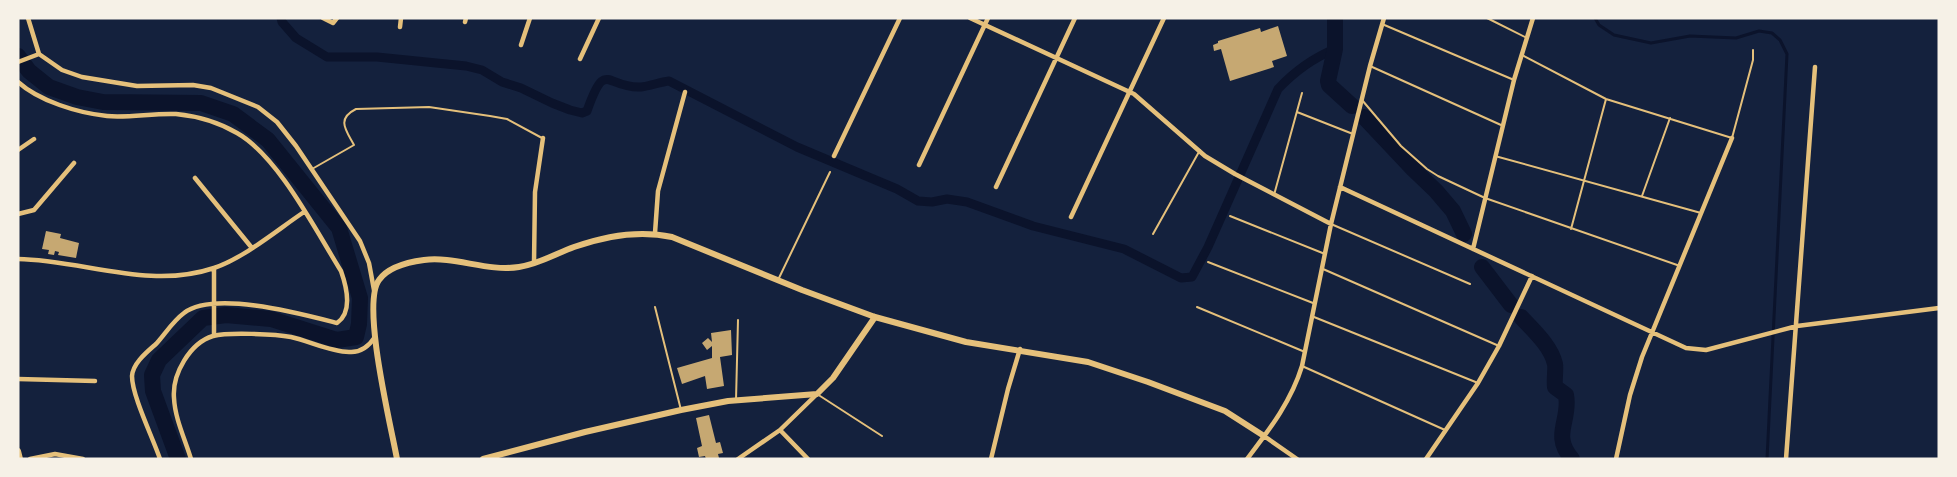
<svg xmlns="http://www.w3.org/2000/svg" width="1957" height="477" font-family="'Roboto Serif',serif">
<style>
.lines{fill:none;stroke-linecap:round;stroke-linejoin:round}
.stream{stroke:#0b132b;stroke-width:3}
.canal{stroke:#0b132b;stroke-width:9}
.river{stroke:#0b132b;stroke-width:16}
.building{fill:#c6a872}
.service{stroke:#e5c07b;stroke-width:2}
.minor{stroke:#e5c07b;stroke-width:4.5}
.tertiary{stroke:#e5c07b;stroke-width:6}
</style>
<rect width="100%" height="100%" fill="#14213d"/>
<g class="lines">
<path class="stream" d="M1595,18l4,7 15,10 37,8 39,-7 46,2 23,-7 13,2 8,7 7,14 -20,405"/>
<path class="canal" d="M281,18l1,4 14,16 31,19h50l89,9 16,4 20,12 19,6 31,15 18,7 12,3 5,-2c19,-54 19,-22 54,-24 9,-1 19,-5 28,-6l128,66 100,42 21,12 14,1 15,-3 20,3 66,24 91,23 57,29 11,-1 16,-30 70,-158c16,-17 35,-31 57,-40"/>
<path class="river" d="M1335,18v31l-7,32 1,4 23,21
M18,56l11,15 20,16 28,10 26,5 98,1 32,11 35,26 71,88 21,70 -1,26 -3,13 -19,3 -66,-21 -45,-4 -23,3 -44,42 -7,15 1,16 25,68
M1364,117l49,52 23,22 17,20 11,23
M1482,267l29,38
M1521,317c12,13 30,29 34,47 1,5 -1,16 0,23l11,8c5,25 -15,40 6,64"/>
</g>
<path class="building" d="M1278,26l9,30 -15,5 2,6 -44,14 -9,-32 -7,2 -1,-6 5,-2v-2l42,-13 1,4z
M46,231l15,3 -1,4 19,5 -3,15 -18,-3 1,-3 -4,-1 -1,4 -6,-1 1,-4 -7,-1z
M731,330l1,25 -12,2 4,29 -17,3 -2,-13 -23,8 -5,-16 35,-10v-12l-5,4 -5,-7 6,-5 4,4 -1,-9z
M709,415l7,28 4,-1 3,11 -5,1 1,4 -13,1 -1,-3 -6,1 -2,-9 5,-2 -6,-28z"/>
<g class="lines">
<path class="service" d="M1487,18l40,20
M1382,24l132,56
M1522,55l84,44 126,39 21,-78v-10
M1370,66l131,59
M1362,100l39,46 26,23 11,7 47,22 195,68
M1297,112l56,22
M1495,156l206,57
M312,169l42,-24c-8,-15 -18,-26 2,-36l73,-2 61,9 17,3 35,19
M1274,195l28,-102
M1642,196l28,-78
M1230,216l95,38
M1331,224l139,60
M1571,229l35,-130
M1153,234l47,-84
M1208,262l105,41
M1323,269l176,77
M778,280l52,-108
M655,307l26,103
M1197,307l108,45
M1314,317l164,66
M1302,366l143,64
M817,394l65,42
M736,400l2,-80"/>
<path class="minor" d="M28,18l11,36
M323,18l10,5 4,-5
M970,18l164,76 71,62 30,18 96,50
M465,22l1,-4
M400,27l1,-9
M521,45l9,-27
M39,54l23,16 20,7 55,9 56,-1 18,3 47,19 19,15 19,24 64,95 9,22 5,27
M580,59l19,-41
M18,62l21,-8
M18,82c21,19 60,31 89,34 22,2 46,-3 69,-2 21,2 42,8 61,19 41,23 79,98 104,138 6,17 12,41 -4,52 -35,-9 -123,-33 -153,-10 -11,8 -19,21 -28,31 -9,8 -23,19 -24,32 0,20 21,62 28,83
M18,150l16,-11
M834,156l66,-138
M919,165l69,-147
M195,178l57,70
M996,187l79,-169
M1340,187l346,161 20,2 91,-24 142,-18
M18,214l16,-4 40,-47
M1071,217l93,-199
M655,233l3,-42 27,-99
M1473,249l41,-169 19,-62
M18,259c65,1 131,31 196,9 30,-10 63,-38 90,-56
M534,263l1,-71 8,-54
M214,336v-68
M18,379l77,2
M780,430l28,29
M1264,436l33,23
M30,459l25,-5 28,5
M191,459c-6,-20 -16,-40 -17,-61 -2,-24 16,-55 39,-62 15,-4 62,-2 78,1 18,4 40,15 58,15 11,1 20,-6 26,-15
M738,459l42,-29 37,-36
M991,459l17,-70 12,-40
M1247,459c22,-29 44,-57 55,-93l29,-142 39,-158 14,-48
M1426,459l52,-76 21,-37 33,-70
M1616,459l14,-64 12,-38 90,-219
M1786,459l29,-392"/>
<path class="tertiary" d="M18,451l2,8
M397,459c-6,-33 -36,-155 -18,-179 9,-13 30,-18 45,-20 31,-4 63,12 95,7 20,-3 36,-13 55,-20 31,-11 66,-17 98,-10l130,53 73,27 91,25 122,20 60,20 77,29 39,25
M483,459l102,-27 96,-22 47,-9 89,-7 16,-16 42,-61"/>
</g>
<rect width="1957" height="477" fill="none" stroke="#f6f1e7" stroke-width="39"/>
</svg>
